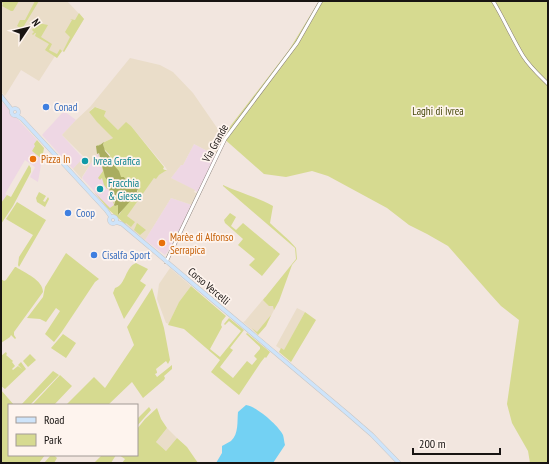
<svg xmlns="http://www.w3.org/2000/svg" width="549" height="464" font-family="'PT Sans Narrow',sans-serif">
<style>
.commercial{fill:#eed7e4}
.industrial{fill:#eaddc9}
.green{fill:#d6da90;fill-rule:evenodd}
.forest{fill:#a9ad5f}
.water{fill:#73d1f3}
.lines{fill:none;stroke-linecap:round;stroke-linejoin:round}
.minor-casing{stroke:#877c76;stroke-width:4}
.major-casing{stroke:#c8c7c6;stroke-width:4.5}
.minor{stroke:#fff;stroke-width:3}
.major{stroke:#cee4fa;stroke-width:3.5}
.shop-dot{fill:#3f7fe0;stroke:#fef4ee;stroke-width:1.5}
.food-dot{fill:#e8710a;stroke:#fef4ee;stroke-width:1.5}
.culture-dot{fill:#0f9aa8;stroke:#fef4ee;stroke-width:1.5}
.labels{text-anchor:middle;stroke-width:3.5;stroke-linejoin:round;paint-order:stroke}
.shop-label{font-size:11px;fill:#366cbe;stroke:#fef4ee;text-anchor:start}
.park-label{font-size:11px;fill:#46480a;stroke:#fef4ee}
.street-label{font-size:11px;fill:#181412;stroke:#fef4ee}
.food-label{font-size:11px;fill:#c56008;stroke:#fef4ee;text-anchor:start}
.culture-label{font-size:11px;fill:#0d838f;stroke:#fef4ee;text-anchor:start}
</style>
<rect width="100%" height="100%" fill="#f2e6df"/>
<path class="commercial" d="M1,101l36,39 -3,4 2,2 -4,5 10,8 -4,23 -8,-5 5,-10 -10,-7 -20,34 2,1 -5,9z
M64,111l12,9 -14,15 18,20 4,3 -11,11 -31,-34z
M194,144l23,12 -19,36 -27,-14 10,-13h2z
M98,152l16,53 2,11 -20,-20 -2,-5 -12,-13z
M171,198l21,7 -23,45 -4,5 -20,-15z"/>
<path class="industrial" d="M1,1h66l17,18 -20,33 -2,-1 -5,7 -2,-2 -16,25 -18,-11 -16,26 -4,-4z
M130,58l30,7 13,7 20,21 29,42v7l-5,14 -23,-12 -11,21h-2l-10,13 24,12 -1,2 2,1 2,-1 -6,13 -21,-7 -26,42 -23,-18 28,-39 4,-5 13,-8 -1,-2 -35,-42 -5,-3 -8,7 -14,-14 2,-5 -10,-4 -3,1 -4,4 11,13 3,1 10,12 -17,8 1,8 -15,23v2l-9,-10 11,-12 -22,-22 14,-15 14,-13z
M170,268l21,18 -12,16 -10,22 -3,-1 -9,-24 2,-15z
M265,297l12,7 -11,22 -8,9 -15,-13 2,-1z
M297,308l8,4 -21,39 -8,-5z
M167,428l10,10 -11,13 -10,-9z"/>
<path class="green" d="M1,1h18l-6,10h-2l-9,-5 1,-2z
M35,1h4l-17,28 -5,-3 3,-6h5z
M319,1h229v462h-18l-2,-12 -16,-28 -5,-19 12,-84 -18,-14 -10,-11 -43,-49 -21,-12 -18,-9 -22,-17 -59,-32 -16,-5 -26,6 -22,-3 -42,-37 67,-87z
M79,13l5,6 -20,33 -1,-1 7,-14 -5,-5 7,-12 -2,-1 5,1z
M38,23l10,2 -7,12 11,7 -3,6 8,4 3,-5 2,2 -5,7 -12,-8 4,-6 -14,-8 1,-3h-1l-2,2 -1,-1 2,-2 -2,-2 3,-5z
M95,107l11,4 -2,5 14,14 8,-8 5,4 33,41 -1,2 2,1h2l-8,5 -3,4 -2,-1 -27,38 8,6 -4,5 -5,-4 -1,1 -16,-14 -15,-18 16,16 4,-3 -5,-17 -2,1 -3,-4 -2,-7 -2,2 -2,-2 5,-7 -7,-25 17,-8 -16,-16 -8,-10zM102,143h1l1,6 6,6 1,7 10,16 3,-1 3,4 6,2 5,5v3l-3,4h-3l-13,20 -1,-1v-9l-3,1 -1,-3 1,-1 -3,-2 -3,-14 1,-2 -6,-13 -6,-19v1v-8h2z
M37,140l7,8 -2,11 -10,-8 3,-5 -1,-2z
M29,165l2,3v4l-18,34 -12,18v-21l6,-8 4,2z
M223,185c17,8 34,12 50,21l-3,17c8,8 19,16 26,25l1,11 -5,6 -13,36 -5,9 -1,-4h-4l-6,-6 33,-41 -1,-11 -72,-62z
M39,192l7,4 -3,5 2,1 3,-5 1,2 -4,8 -8,-5 -1,-4z
M17,202l29,18 -27,47 -1,-2 1,-8 14,-22 -27,-16z
M230,213l6,4 -5,9 5,4 7,-7 37,31 -18,22 -13,-11 6,-6 -17,-14 5,-6 -18,-16 -1,-3z
M137,223l9,7 -6,5 -6,-5z
M66,253l33,26 -4,3 -34,51 -7,9 -9,-8 15,-23 -4,-3 -10,14 -6,-3 -13,-1 16,-21 2,-10z
M136,263l12,6 -8,12 6,4 -22,34 -11,-26 2,-5c11,-3 10,-21 21,-25z
M16,267c9,6 27,13 27,25l-29,40v3l2,3 -1,1 -4,-4 -1,2 -9,6v-64l3,2 2,-1 9,-13z
M191,286l35,30 -4,5 -1,4 1,2 -12,22 10,8 21,-26 -12,-10 -4,4 -1,-1 5,-6 15,12 -14,18 3,2 -13,17 13,11 14,-17 5,4 5,-6 -3,-3 6,-7v-2l-14,-13 1,-1 23,19 -4,6 -1,-1 -4,5 -22,33 -28,-23 9,-12 -36,-31 -16,-4 11,-23z
M152,288l12,40 6,32 -2,4 -2,-3 -10,8 1,3v1l-2,1 2,3 15,-12v4l-8,7 1,2 -1,2 -21,18 -11,-16 -24,23h-42l28,-28 11,11 29,-43 -7,-18z
M305,312l11,8 -25,42 -12,-10 2,-4 3,2z
M271,315l-5,11 -8,9 -6,-7 5,4z
M63,334l13,9 -10,15 -15,-10z
M6,352l1,2 -1,1 7,6 -1,1 3,4 -3,3 1,1 5,-4 4,3 -4,-4 3,-3 5,7 -21,20 -4,-3v-30z
M30,354l6,6 -8,7 -5,-6z
M53,371l6,4 -29,30h-9z
M60,375l12,11 -18,19h-22z
M1,390l13,15h-5v50h36l-6,8h-38z
M149,407l2,3 -14,16v-7z
M157,408l4,11 6,9 -11,14 10,9 11,-13 10,9 11,16h-76l3,-4 -6,-4h18v-26l8,-10z
M51,455h3l3,3 -3,5h-10z
M102,455h14l-5,8h-17z"/>
<path class="forest" d="M104,142l-1,2 2,7 5,6 1,5 8,9 2,6h3l3,4 6,2 5,6 -2,5 -4,1v4l-14,16v-10l-3,1 -1,-1 1,-3c-4,-4 -7,-13 -5,-18l-5,-7 -6,-24 -2,1 -1,-8 4,-1z"/>
<path class="water" d="M246,405c10,1 33,21 37,30 1,3 1,7 2,10l-12,18h-57l6,-10v-7c3,-2 6,-3 9,-5 8,-7 6,-20 7,-29z"/>
<g class="lines">
<defs>
<path id="minor" d="M493,1c11,18 19,37 30,55 7,11 16,19 25,28
M166,262l59,-123 72,-96 24,-42"/>
<path id="major" d="M1,96l11,14
M11.5 112a3.5 3.5 0 1 1 7 0a3.5 3.5 0 1 1-7 0Z
M16,115l6,4 84,91 5,7
M109.5 220a3.5 3.5 0 1 1 7 0a3.5 3.5 0 1 1-7 0Z
M116,222l6,2 227,191 23,20 27,28"/>
</defs>
<use href="#minor" class="minor-casing"/>
<use href="#major" class="major-casing"/>
<use href="#minor" class="minor"/>
<use href="#major" class="major"/>
</g>
<g class="shop-dot">
<circle cx="46" cy="107" r="4"/>
<circle cx="68" cy="213" r="4"/>
<circle cx="94" cy="255" r="4"/>
</g>
<g class="food-dot">
<circle cx="33" cy="159" r="4"/>
<circle cx="162" cy="243" r="4"/>
</g>
<g class="culture-dot">
<circle cx="85" cy="161" r="4"/>
<circle cx="100" cy="189" r="4"/>
</g>
<g class="labels">
<g class="shop-label">
<text x="54" y="111">Conad</text>
<text x="76" y="217">Coop</text>
<text x="102" y="259">Cisalfa Sport</text>
</g>
<g class="park-label">
<text x="438" y="115">Laghi di Ivrea</text>
</g>
<g class="street-label">
<text transform="translate(215 143) rotate(-61)" y="4">Via Grande</text>
<text transform="translate(209 286) rotate(40)" y="4">Corso Vercelli</text>
</g>
<g class="food-label">
<text x="41" y="163">Pizza In</text>
<text x="170" y="241">Marèe di Alfonso<tspan x="170" dy="13">Serrapica</tspan></text>
</g>
<g class="culture-label">
<text x="93" y="165">Ivrea Grafica</text>
<text x="108" y="187">Fracchia<tspan x="108" dy="13">&amp; Giesse</tspan></text>
</g>
</g>
<rect width="549" height="464" fill="none" stroke="#181412" stroke-width="4"/>
<rect x="8" y="404" width="130" height="52" fill="#fef4ee" stroke="#a29a96"/>
<rect x="16" y="417" width="20" height="6" fill="#cee4fa" stroke="#a29a96"/>
<text x="44" y="424" font-size="12" fill="#181412">Road</text>
<rect x="16" y="434" width="20" height="12" fill="#d6da90" stroke="#a29a96"/>
<text x="44" y="444" font-size="12" fill="#181412">Park</text>
<g transform="translate(28 28) rotate(55)" stroke="#fef4ee" stroke-width="3" paint-order="stroke">
<path d="M0-3L7 15L0 10L-7 15Z" fill="#181412"/>
<text y="-6" font-size="11" font-weight="bold" text-anchor="middle" fill="#181412">N</text>
</g>
<path d="M413 448v6h87v-6" fill="none" stroke="#181412" stroke-width="2"/>
<text x="419" y="448" font-size="12" fill="#181412" stroke="#fef4ee" stroke-width="3" paint-order="stroke">200 m</text>
</svg>
